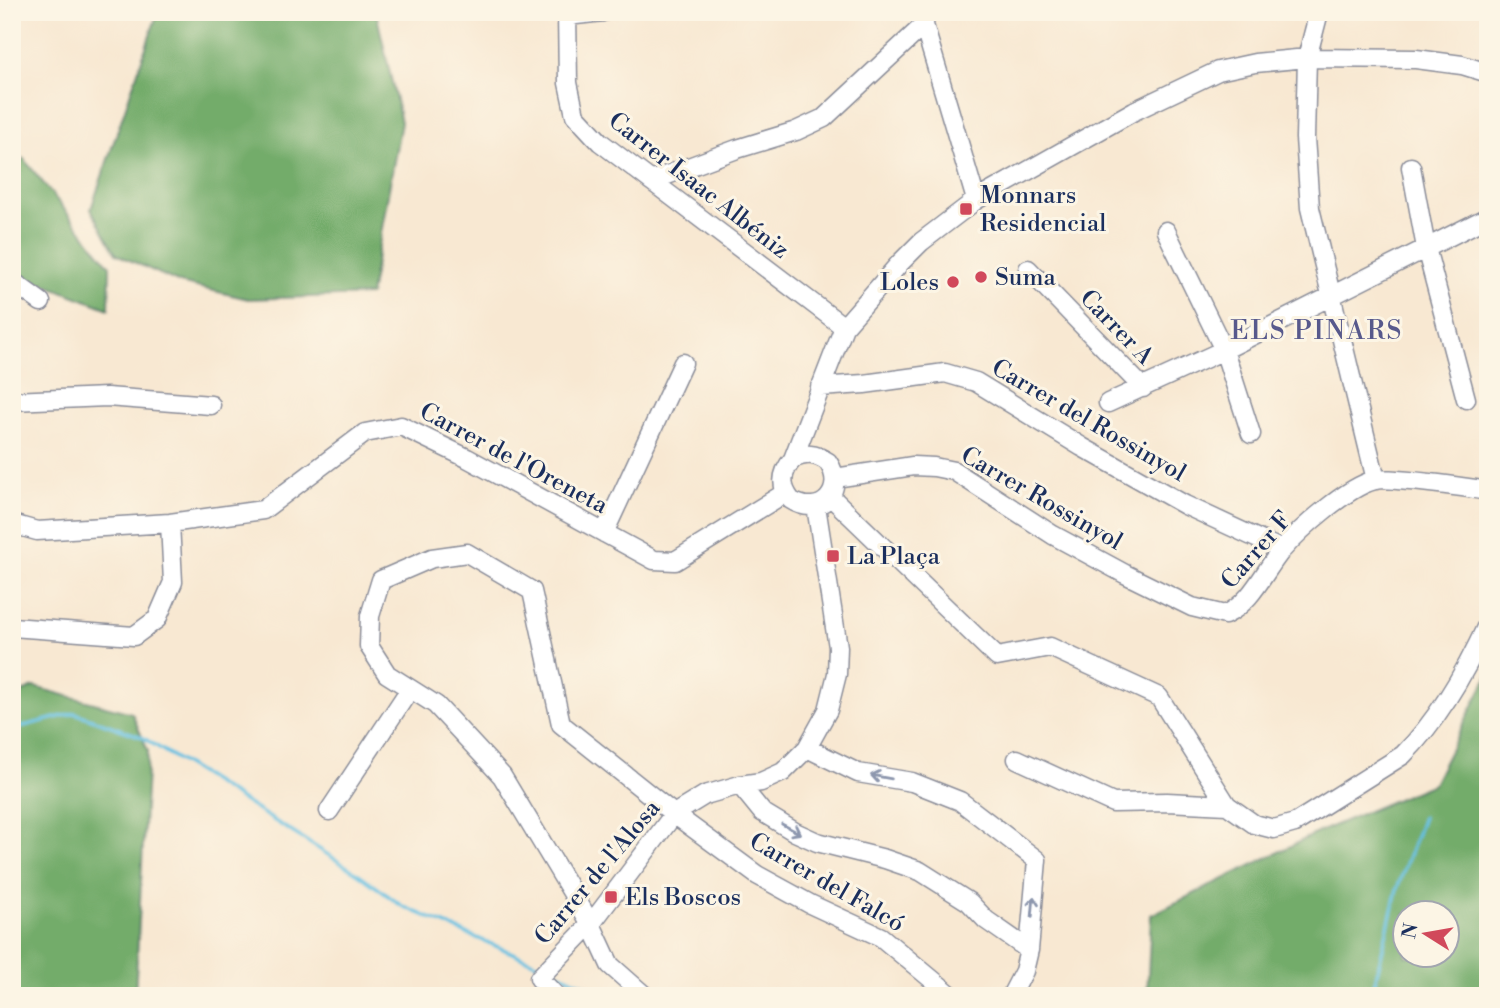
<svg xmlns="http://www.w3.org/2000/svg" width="1500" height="1008" font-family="'Libre Bodoni',serif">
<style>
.forest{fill:#73ac6a;stroke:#476e64;stroke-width:2;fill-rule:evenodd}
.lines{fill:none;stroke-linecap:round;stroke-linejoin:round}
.stream{stroke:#64c0e2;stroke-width:3.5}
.minor-casing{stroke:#8a8c98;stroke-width:21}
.minor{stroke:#fff;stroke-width:18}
.oneway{stroke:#8d97ae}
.poi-dot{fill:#d1495b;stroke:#fcf5e5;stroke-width:2.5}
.labels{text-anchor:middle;stroke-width:6;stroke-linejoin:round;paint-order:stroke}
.street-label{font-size:24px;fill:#1b2f5e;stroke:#fcf5e5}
.poi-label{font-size:24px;fill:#1b2f5e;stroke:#fcf5e5;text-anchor:start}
.neighbourhood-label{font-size:26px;letter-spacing:2px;fill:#57598c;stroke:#fcf5e5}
</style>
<rect width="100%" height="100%" fill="#fcf5e5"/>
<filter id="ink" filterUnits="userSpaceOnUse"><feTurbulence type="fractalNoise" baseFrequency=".0143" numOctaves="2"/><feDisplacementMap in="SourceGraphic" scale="14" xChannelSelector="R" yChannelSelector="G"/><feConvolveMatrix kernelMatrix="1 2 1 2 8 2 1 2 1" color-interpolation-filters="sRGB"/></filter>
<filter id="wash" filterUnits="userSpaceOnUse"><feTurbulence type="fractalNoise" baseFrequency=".00686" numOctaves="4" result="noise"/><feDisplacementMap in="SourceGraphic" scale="28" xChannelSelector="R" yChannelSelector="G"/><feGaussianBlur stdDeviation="1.57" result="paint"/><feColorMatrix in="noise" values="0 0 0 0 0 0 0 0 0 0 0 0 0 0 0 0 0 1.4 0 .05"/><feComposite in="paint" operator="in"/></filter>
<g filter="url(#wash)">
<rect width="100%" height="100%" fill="#f8e8d2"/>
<path class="forest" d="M158,12h218l25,110 -31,173 -122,4 -68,-16 -64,-29 -25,-45z
M12,155l12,4 86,107 -1,43 -97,-37z
M1488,676v320h-341l4,-81 170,-84 112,-47zM1406,914h42v42h-42z
M34,687l98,26 16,38 -13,245h-123v-300z"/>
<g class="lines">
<path class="stream" d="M12,729l63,-16 67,24 218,138 42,31 141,60
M553,971l58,25
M1374,996l-1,-6 24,-101 26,-72"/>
</g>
</g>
<g filter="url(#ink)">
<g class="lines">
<defs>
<path id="minor" d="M567,12l1,71 7,32 25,27 244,185
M925,12l-1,13 52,175
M1319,12l-12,46 -2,80 5,70 66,272
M567,16l36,-4
M1411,167l15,81 40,151
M651,181l86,-32 59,-18 28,-13 100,-93
M1166,231l58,119 27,84
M1028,269l115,119
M12,281l29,21
M820,387l44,-3 81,-11 31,9 106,65 103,58 97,45
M12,401l95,-4 104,8
M1108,403l116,-53 264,-133
M793,459c13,-6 22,-6 35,3 19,28 -7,57 -37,38 -11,-14 -10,-27 2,-41l51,-132 56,-64 21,-21 55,-42 158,-89 84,-40 37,-8 52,-5 109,1 46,6 26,8
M835,478l78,-12 21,1 20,4 99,64 72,39 67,33 33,8c27,-13 38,-42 56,-64 19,-22 66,-64 94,-71 7,-2 15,0 22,0 31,2 60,6 91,11
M830,496l167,161 53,-10 109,50 68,108 27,19 20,5 21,-6 108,-68c37,-37 64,-86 85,-132
M12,524l25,7 133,-8 93,-13 102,-77 36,-7 66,32 187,102 21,1 110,-68
M604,533l79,-170
M12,627l122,9 23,-17 16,-37 -3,-59
M807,748l51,25 54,9 48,19 77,59 -8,90 -5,21 -13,25
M1017,759l96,44 54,-1 60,3
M740,785l22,27 33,20 22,10 68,17 35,12 49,31 17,18 43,30
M329,811l81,-122
M556,996l-17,-18 52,-54 83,-110 31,-19 35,-10 21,-3 22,-10 24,-24 21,-38 9,-36 1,-27 -22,-141
M645,996l-35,-31 -19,-41 -89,-148 -66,-71 -49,-31 -18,-28 1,-30 11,-36 51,-22 35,-5 65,38 29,133 113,90 83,61 53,29 71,33 71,59"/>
</defs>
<use href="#minor" class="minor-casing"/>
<use href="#minor" class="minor"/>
</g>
<defs><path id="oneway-shaft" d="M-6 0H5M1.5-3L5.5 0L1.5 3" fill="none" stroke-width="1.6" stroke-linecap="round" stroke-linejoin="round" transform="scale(1.75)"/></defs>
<g class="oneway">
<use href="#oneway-shaft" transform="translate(881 777) rotate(-170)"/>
<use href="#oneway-shaft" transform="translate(791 829) rotate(28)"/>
<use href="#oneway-shaft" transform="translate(1033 907) rotate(-85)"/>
</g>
</g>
<g class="poi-dot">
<rect x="959" y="202" width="14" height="14" rx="3.5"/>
<circle cx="981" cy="277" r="7"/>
<circle cx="953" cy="282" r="7"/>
<rect x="826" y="549" width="14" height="14" rx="3.5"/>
<rect x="604" y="890" width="14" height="14" rx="3.5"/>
</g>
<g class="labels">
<g class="street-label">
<text transform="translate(699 185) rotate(38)" y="8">Carrer Isaac Albéniz</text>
<text transform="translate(1117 327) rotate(46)" y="8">Carrer A</text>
<text transform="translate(1089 420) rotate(30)" y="8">Carrer del Rossinyol</text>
<text transform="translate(514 458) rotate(28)" y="8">Carrer de l'Oreneta</text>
<text transform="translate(1042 498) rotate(30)" y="8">Carrer Rossinyol</text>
<text transform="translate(1256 550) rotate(-49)" y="8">Carrer F</text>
<text transform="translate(597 872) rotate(-50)" y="8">Carrer de l'Alosa</text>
<text transform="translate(827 882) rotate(30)" y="8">Carrer del Falcó</text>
</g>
<g class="poi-label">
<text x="980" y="203">Monnars<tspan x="980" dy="28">Residencial</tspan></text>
<text x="995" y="285">Suma</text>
<text x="939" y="290" text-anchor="end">Loles</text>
<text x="847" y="564">La Plaça</text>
<text x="625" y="905">Els Boscos</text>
</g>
<g class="neighbourhood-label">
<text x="1317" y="339">ELS PINARS</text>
</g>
</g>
<rect width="1500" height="1008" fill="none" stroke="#fcf5e5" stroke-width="42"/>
<g transform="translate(1426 934) rotate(281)"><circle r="33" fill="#fcf5e5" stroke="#a2a6af" stroke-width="2"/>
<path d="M0-5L12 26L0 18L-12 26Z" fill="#d1495b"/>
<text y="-10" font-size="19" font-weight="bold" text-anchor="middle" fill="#1b2f5e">N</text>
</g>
</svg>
